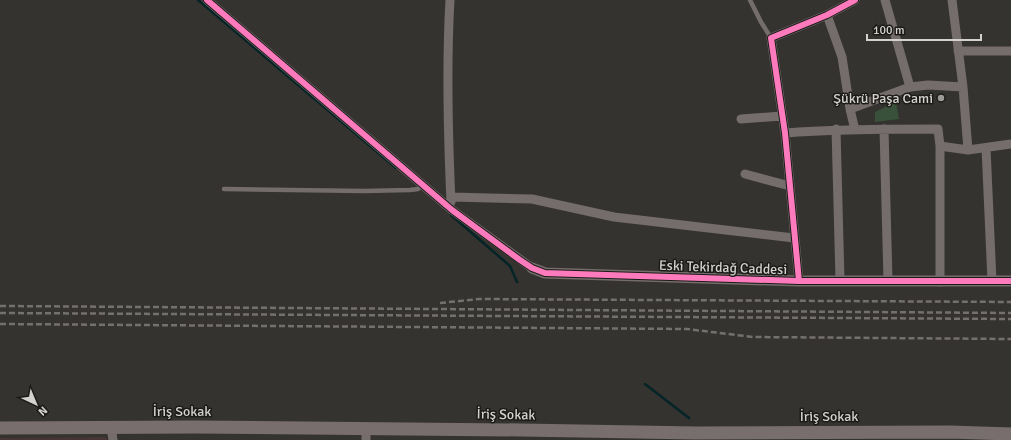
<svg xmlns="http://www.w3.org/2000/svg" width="1011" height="440" font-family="Signika,sans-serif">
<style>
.industrial{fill:#473535}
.green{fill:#39503a}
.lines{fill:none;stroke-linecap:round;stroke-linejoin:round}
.stream{stroke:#052427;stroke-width:2.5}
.service{stroke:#756c6c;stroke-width:4.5}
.minor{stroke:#756c6c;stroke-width:9}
.tertiary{stroke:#756c6c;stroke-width:11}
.secondary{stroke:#786e6e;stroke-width:13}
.rail{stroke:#757070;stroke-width:2.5;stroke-dasharray:6 3;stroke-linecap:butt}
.cycleway-casing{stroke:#1c1b18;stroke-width:8}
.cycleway{stroke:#fd7abc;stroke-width:6}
.poi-dot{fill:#9c9a96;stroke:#1c1b18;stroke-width:1.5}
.labels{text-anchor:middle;stroke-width:3;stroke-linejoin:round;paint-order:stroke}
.poi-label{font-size:14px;fill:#d4d2ce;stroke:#1c1b18;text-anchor:end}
.street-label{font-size:14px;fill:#d4d2ce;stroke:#1c1b18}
</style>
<rect width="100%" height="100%" fill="#34332f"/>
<path class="industrial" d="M106,437l1,3h-107v-2z"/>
<path class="green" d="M896,102l3,17 -24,3v-10z"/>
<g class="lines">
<path class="stream" d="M198,0l198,168
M451,215l59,51 7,16
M645,384l44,34"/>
<path class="service" d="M750,0l11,22 10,16
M224,189l140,2 46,-1 8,-1 5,-4"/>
<path class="minor" d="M207,0l245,210 80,58
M450,0c-4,67 -2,135 1,202
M885,0l25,87
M952,0l11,87 5,63
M827,15l15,42 8,52 5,21
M958,51h53
M850,109l60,-22 18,-2 35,2
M741,119l41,-3
M836,129l4,151
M884,129l4,152
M785,133c51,-4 102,-4 153,-4l2,17v136
M940,146l28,4 43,-6
M986,148l6,133
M745,174l45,12
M451,197l81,2 82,18 180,21
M799,281l-14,-148 -14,-95 56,-23 28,-15
M111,427l2,13
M366,440v-12"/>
<path class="tertiary" d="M532,268l13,5 254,8h212"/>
<path class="secondary" d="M0,428l195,-1 327,3 173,3 255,-1 61,2"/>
<path class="rail" d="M440,303l39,-4 532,3
M0,306l1011,7
M0,313l1011,6
M0,324l687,5 66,8 258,2"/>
<defs>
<path id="cycleway" d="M207,0l245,210 68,50 12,8 13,5 254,8h212
M799,281l-14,-148 -14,-95 56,-23 28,-15"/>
</defs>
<use href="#cycleway" class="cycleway-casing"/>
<use href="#cycleway" class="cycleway"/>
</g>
<circle class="poi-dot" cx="941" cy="98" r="4"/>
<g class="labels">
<g class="poi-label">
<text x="933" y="103">Şükrü Paşa Cami</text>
</g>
<g class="street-label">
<text transform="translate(723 267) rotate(2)" y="5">Eski Tekirdağ Caddesi</text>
<text x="182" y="416">İriş Sokak</text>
<text transform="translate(506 414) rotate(1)" y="5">İriş Sokak</text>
<text x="829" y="421">İriş Sokak</text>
</g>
</g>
<g transform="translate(36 404) rotate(136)" stroke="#1c1b18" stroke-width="3" paint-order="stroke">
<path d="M0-3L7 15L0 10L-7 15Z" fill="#d4d2ce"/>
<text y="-6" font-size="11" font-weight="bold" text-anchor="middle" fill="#d4d2ce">N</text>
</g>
<path d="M867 34v6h114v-6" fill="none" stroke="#d4d2ce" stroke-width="2"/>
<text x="873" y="34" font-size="12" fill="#d4d2ce" stroke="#1c1b18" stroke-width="3" paint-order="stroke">100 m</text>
</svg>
